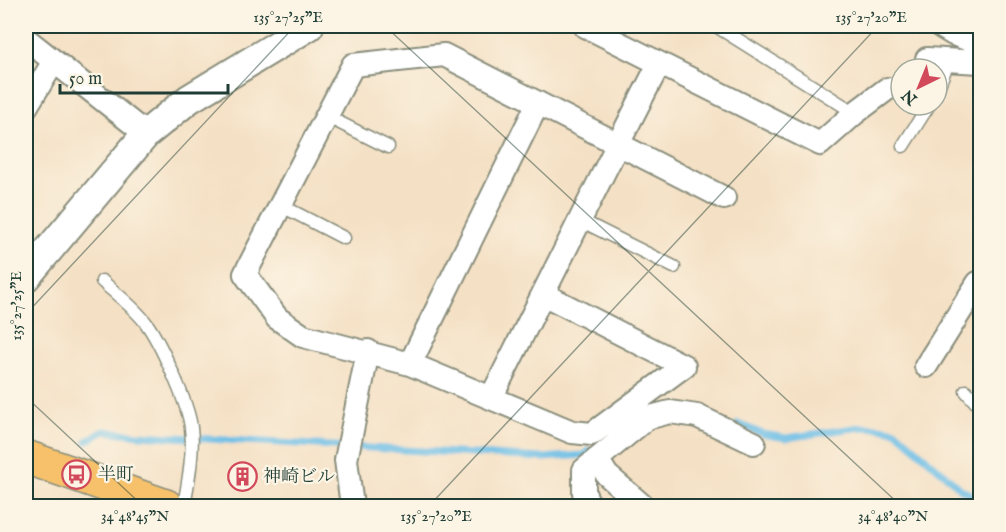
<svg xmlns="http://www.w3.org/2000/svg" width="1006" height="532" font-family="'IM FELL English','Noto Serif JP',serif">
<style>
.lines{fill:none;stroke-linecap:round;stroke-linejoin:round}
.stream{stroke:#6abde6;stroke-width:7}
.service-casing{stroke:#8a8e7c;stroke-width:15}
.minor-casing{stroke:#8a8e7c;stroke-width:26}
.tertiary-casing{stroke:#8a8e7c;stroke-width:32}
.trunk-casing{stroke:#8a8e7c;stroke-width:36}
.service{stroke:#fff;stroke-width:12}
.minor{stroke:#fff;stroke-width:22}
.tertiary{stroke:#fff;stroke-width:28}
.trunk{stroke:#f6c16b;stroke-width:33}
.ticks{fill:none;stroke:#1f3d34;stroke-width:1.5;stroke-opacity:0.45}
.labels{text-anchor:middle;stroke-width:4.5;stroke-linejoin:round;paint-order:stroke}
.poi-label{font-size:18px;fill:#1f3d34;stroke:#fcf5e5;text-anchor:start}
.neatline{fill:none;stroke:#1f3d34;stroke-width:2}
.ticks-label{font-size:15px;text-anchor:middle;fill:#1f3d34}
</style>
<rect width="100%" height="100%" fill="#fcf5e5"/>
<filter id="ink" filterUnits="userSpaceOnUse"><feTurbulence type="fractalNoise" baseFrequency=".0167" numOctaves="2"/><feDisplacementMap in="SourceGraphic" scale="12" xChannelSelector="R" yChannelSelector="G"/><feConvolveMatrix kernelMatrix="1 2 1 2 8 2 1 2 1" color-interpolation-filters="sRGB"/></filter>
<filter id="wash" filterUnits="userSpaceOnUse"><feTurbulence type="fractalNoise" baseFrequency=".008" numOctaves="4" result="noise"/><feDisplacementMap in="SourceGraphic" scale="24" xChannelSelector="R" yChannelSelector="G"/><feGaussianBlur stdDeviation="1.35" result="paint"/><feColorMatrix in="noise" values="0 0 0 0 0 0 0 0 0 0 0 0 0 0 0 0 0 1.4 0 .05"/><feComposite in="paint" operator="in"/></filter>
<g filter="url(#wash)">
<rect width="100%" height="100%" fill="#f4e0c4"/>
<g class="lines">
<path class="stream" d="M738,424l25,10 23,4 75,-11 19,1 16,3 65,58 19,11
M87,441l17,-10 35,4 404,23 41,-3 5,-4"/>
</g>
</g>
<g filter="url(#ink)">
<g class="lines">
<defs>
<path id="service" d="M716,26l139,87
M937,90l12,-30
M326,116l62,31
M903,146l26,-41
M280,205l64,33
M580,220l94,47
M102,281c14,13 32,26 44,42 14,19 43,82 45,105 3,24 -3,55 -7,78
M966,391l14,16"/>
<path id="minor" d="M585,26l235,118 35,-31 32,-24
M940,26l13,8 27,10
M26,39l120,95
M444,55l174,89 -127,254 -81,-34 -107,-28 -26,-18 -32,-44 108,-209z
M927,59l53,3
M659,64l-41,80 106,54
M26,107l27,-44
M410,364l128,-261
M926,366l52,-83 2,2
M491,398l81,34 20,2 92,-68 -141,-72
M597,459l10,16 36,31
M352,506l-6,-46 22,-109
M590,506l-6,-13v-23l63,-52 23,-6 27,4 57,27"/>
<path id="tertiary" d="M26,277l120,-143 43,-35 120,-73"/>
<path id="trunk" d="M26,457l140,49"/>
</defs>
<use href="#service" class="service-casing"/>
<use href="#minor" class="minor-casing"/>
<use href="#tertiary" class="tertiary-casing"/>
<use href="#trunk" class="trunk-casing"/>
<use href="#service" class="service"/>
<use href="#minor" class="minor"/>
<use href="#tertiary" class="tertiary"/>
<use href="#trunk" class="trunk"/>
</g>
</g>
<path class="ticks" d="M385,26l516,480M26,314l269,-288M26,397l117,109M429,506l449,-480"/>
<defs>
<symbol id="bus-ring" viewBox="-11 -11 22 22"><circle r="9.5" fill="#fcf5e5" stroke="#d1495b" stroke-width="1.5"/><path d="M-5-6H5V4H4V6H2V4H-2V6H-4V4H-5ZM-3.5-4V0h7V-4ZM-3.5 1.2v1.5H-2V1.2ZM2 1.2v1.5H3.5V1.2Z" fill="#d1495b"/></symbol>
<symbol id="building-ring" viewBox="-11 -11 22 22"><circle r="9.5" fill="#fcf5e5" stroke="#d1495b" stroke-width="1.5"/><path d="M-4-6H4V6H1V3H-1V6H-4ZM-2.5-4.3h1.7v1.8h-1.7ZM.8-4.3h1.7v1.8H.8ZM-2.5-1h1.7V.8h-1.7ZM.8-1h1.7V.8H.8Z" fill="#d1495b"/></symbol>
</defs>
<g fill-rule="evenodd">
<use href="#bus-ring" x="60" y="458" width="33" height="33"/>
<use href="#building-ring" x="226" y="460" width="33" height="33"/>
</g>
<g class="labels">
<g class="poi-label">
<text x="98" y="480">半町</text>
<text x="263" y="482">神崎ビル</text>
</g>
</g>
<rect width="1006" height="532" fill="none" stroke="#fcf5e5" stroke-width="66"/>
<g transform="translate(919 87) rotate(223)"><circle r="28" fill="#fcf5e5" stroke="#a4ab9e" stroke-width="1.5"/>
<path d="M0-4.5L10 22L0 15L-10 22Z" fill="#d1495b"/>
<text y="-9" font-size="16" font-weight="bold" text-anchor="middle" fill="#1f3d34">N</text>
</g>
<path d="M60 84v9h168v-9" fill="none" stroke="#1f3d34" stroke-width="3"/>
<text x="69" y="84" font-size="18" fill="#1f3d34" stroke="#fcf5e5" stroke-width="4.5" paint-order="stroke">50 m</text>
<rect x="33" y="33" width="940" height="466" class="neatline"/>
<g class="ticks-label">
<text x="288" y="22">135°27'25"E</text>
<text x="871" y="22">135°27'20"E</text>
<text transform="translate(16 306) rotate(-90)" y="5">135°27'25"E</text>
<text x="135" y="521">34°48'45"N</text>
<text x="436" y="521">135°27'20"E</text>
<text x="893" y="521">34°48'40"N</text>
</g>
</svg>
